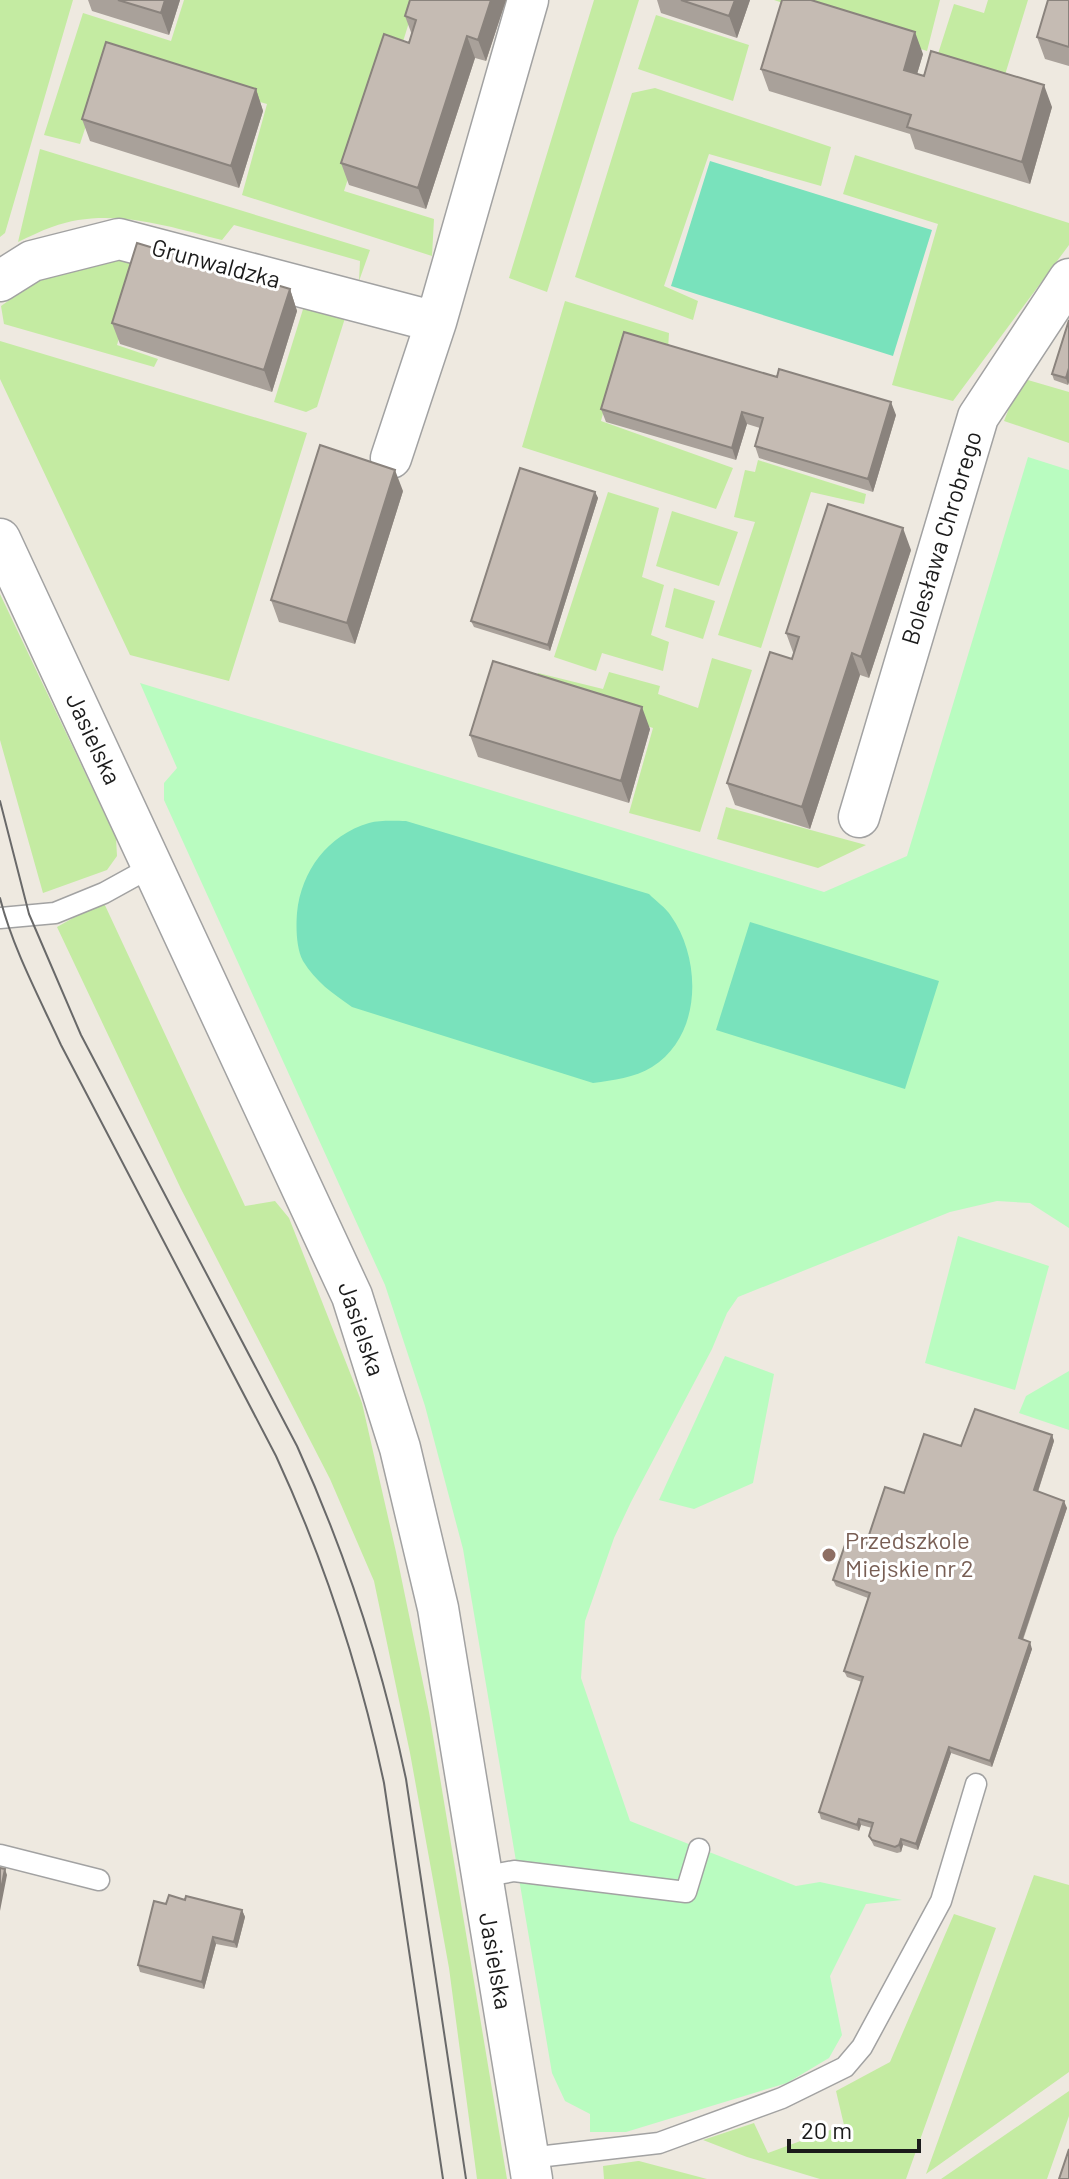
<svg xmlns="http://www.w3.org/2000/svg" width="1069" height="2179" font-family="Barlow,sans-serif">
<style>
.grass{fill:#c4eba2}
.park{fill:#b9fcc0}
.pitch{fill:#79e2bc}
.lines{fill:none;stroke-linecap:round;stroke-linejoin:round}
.service-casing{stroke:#a2a2a2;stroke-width:23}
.minor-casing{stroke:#a2a2a2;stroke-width:43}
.service{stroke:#fff;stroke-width:20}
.minor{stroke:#fff;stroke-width:40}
.tram{stroke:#696969;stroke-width:2}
.wall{fill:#a9a19a}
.shaded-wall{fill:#8a837d}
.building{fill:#c5bbb3;stroke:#8a837d;stroke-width:2}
.education-dot{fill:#8d6e63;stroke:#fff;stroke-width:3}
.labels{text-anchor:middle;stroke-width:6;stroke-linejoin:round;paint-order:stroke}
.street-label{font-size:24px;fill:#1b1b1b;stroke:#fff}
.education-label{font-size:24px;fill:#785e54;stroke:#fff;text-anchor:start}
</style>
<rect width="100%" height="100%" fill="#eee9e0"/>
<path class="grass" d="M0,0h73l-68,233 -5,4z
M184,0h232l-15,48 -10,-1 -47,144 90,28 -2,37 -190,-61 25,-91 -159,-46 -28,86 -36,-9 39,-122 88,28z
M594,0h45l-92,292 -38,-14z
M774,0h166l-13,51z
M988,0h40l-24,78 -67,-21 17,-53 30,9z
M656,15l93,30 -16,56 -95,-32z
M655,88l176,59 -10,39 -112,-32 -45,132 34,15 -5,19 -118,-43 57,-184z
M40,149l330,101 -11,31 1,-20 -126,-36 -12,15c-54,-14 -115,-34 -170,-13 -12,4 -23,10 -34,15z
M855,155l214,68v22l-116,156 -61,-16 46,-161 -95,-30z
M142,259l-25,86 41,14 -4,8 -150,-43 -3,-18 41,-29 74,-17z
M565,301l104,32 -1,17 -46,-7 -21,78 132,47 -17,41 -194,-62z
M304,306l41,12 -28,89 -11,5 -32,-10z
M0,341l307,92 -78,248 -99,-26 -130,-276z
M1021,378l48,14v51l-65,-22z
M758,460l108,34 -2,10 -53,-12 -50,156 -43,-13 37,-113 -21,-5 11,-47 10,2z
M608,492l51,16 -17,69 22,8 -13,50 18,7 -6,29 -61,-18 -6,18 -42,-14z
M672,511l66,21 -19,54 -63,-20z
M674,588l41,13 -12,38 -38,-12z
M0,594l116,244 1,18 -10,14 -64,23 -43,-153z
M712,658l40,12 -52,162 -71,-19 24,-85 -119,-39 4,-16 65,16 6,-17 51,14 -2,8 40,14z
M726,807l140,38 -48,23 -101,-29z
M103,901l142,305 30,-5 14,17 73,185 34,149 33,160 78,467h-30l-28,-211 -39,-215 -36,-172 -44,-102 -149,-290 -124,-262z
M1034,1875l35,10v187l-143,102z
M954,1914l42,14 -90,251h-86l-73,-22 -44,-17 51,-17 14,30 76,-28 -8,-34 54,-29z
M1069,2091v25l-22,63h-106z
M638,2161h1l68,18h-103l-1,-13z"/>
<path class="park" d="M1028,457l41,13v758l-39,-25 -33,-2 -47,11 -212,85 -11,16 -15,36 -81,153 -17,36 -29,83 -4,57 49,143 166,65 24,-4 82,18 -36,4 -36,72 12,59 -13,23 -42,25 -161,49h-36v-18l-25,-13 -13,-28 -89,-524 -38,-143 -40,-121 -221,-485v-17l13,-15 -37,-85 684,209 83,-36z
M958,1236l91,30 -34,124 -90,-27z
M725,1356l49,18 -21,109 -59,26 -35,-9z
M1069,1371v59l-50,-17 7,-17z"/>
<path class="pitch" d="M710,161l222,69 -39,126 -222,-70z
M406,821l243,73c7,7 17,14 22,22 31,44 31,120 -19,151 -18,11 -38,13 -59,16l-241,-76c-20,-14 -36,-25 -49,-46 -7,-13 -7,-34 -6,-48 4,-42 31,-78 72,-90 11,-3 26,-2 37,-2z
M750,922l189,59 -34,108 -189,-59z"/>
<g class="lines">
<defs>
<path id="service" d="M0,918l55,-5 49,-20 49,-27
M0,1855l99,25
M481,1877l33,-6 172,21 13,-43
M529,2158l130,-15 123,-45 63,-31 17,-20 79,-146 35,-117"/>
<path id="minor" d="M0,281l32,-20 87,-22 317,83 92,-322
M391,458l45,-136
M0,539l352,757 48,152 38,160 94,571
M859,817l119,-400 91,-138"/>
</defs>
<use href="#service" class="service-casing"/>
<use href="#minor" class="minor-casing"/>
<use href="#service" class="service"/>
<use href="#minor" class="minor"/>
<path class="tram" d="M0,801l29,113 52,121 216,411c49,108 85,218 109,333l60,400
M0,898c13,51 39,99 61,147l215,411c49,106 84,214 108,327l59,396"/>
</g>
<path class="wall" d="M88,0h92l-11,35 -77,-24z
M506,0l-20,61 -11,-3 -49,151 -77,-24 -8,-22 68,-120 3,-8 -7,-19z
M657,0h93l-13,38 -76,-25z
M1069,0v66l-24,-7 -8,-22z
M923,54l-6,20 135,33 -22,77 -115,-35 -5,-15 -141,-43 -8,-22z
M256,89l7,22 -24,77 -149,-47 -8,-22z
M290,289l7,22 -25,81 -152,-48 -8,-21z
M1069,320v62l-1,3 -14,-5 -2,-6z
M777,377l119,38 -23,77 -114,-34 -4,-12 5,-18 -13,-4 -11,36 -130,-38 -5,-13z
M403,491l-48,153 -76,-22 -8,-22z
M595,492l3,6 -48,153 -76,-24 -3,-6z
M911,550l-42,128 -9,-3 -50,154 -75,-24 -8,-22 67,-128 -8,-22z
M650,729l-21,74 -151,-46 -8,-22z
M1052,1435l2,6 -16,51 29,16 -44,132 9,9 -40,118 -41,-14 -33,97 -15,-5 -2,7 -4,1 -23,-7 -5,-10 3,-8 -11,-3 -2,6 -38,-12 -2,-7 43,-130 -15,-5 -3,-6 24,-73 -32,-12 -3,-6 33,-36 95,-98z
M185,1900l57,10 3,7 -8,31 -21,-4 -12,45 -64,-17 -2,-7z"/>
<path class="shaded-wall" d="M165,0h15l-11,35 -8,-22z
M491,0h15l-20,61 -8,-21z
M735,0h15l-13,38 -8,-22z
M915,32l8,22 -11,37 -8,-21z
M467,36l8,22 -49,151 -8,-21z
M1044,85l8,22 -22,77 -8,-22z
M256,89l7,22 -24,77 -8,-22z
M290,289l7,22 -25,81 -8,-22z
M1069,368v14l-1,3 -2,-7z
M891,402l5,13 -23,77 -5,-13z
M742,412l5,12 -11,36 -4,-12z
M395,470l8,21 -48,153 -8,-21z
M595,492l3,6 -48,153 -2,-6z
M903,528l8,22 -42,128 -8,-21z
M852,653l8,22 -50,154 -8,-22z
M642,707l8,22 -21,74 -8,-22z
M1052,1435l2,6 -18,56 -2,-7z
M1064,1501l3,7 -46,136 -2,-6z
M1030,1642l2,7 -40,118 -2,-6z
M949,1747l2,6 -33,97 -2,-6z
M859,1819l2,6 -2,6 -2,-6z
M901,1839l2,6 -2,7 -2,-7z
M5,1869l2,6 -7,36v-17z
M242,1910l3,7 -8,31 -3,-6z
M213,1937l3,7 -12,45 -2,-7z"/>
<path class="building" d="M118,0h47l-4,13z
M410,0h81l-13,40 -11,-4 -49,152 -77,-25 43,-129 25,9 7,-23 -11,-4z
M681,0h54l-6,16z
M782,0h29l104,32 -11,38 20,6 7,-25 113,34 -22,77 -115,-35 4,-12 -150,-46z
M1048,0h21v47l-32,-10z
M106,42l150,47 -25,77 -149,-47z
M137,243l153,46 -26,81 -152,-47z
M1069,320v48l-3,10 -14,-4z
M624,332l153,45 2,-8 112,33 -23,77 -113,-33 8,-28 -21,-6 -10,36 -131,-39z
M320,445l75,25 -48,153 -76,-23z
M520,468l75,24 -47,153 -77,-24z
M828,504l75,24 -42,129 -9,-4 -50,154 -75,-24 43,-131 22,7 7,-22 -13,-4z
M493,661l149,46 -21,74 -151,-46z
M975,1409l77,26 -18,55 30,11 -45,137 11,4 -40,119 -41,-14 -33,97 -15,-5 -2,6 -4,2 -23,-7 -3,-4 4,-13 -14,-4 -2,6 -38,-13 44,-135 -19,-6 26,-78 -37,-13 14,-41 19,5 19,-57 19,6 20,-59 37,12z
M0,1868l5,1 -5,25z
M169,1895l16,5 1,-4 56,14 -8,32 -21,-5 -11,45 -64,-17 16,-64 12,3z
M1069,2149v30h-10z"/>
<circle class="education-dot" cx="829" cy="1555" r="8"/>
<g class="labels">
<g class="street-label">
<text transform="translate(216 264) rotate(15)" y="8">Grunwaldzka</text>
<text transform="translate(942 538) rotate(-73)" y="8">Bolesława Chrobrego</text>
<text transform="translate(93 739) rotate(65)" y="8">Jasielska</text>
<text transform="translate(361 1329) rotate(71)" y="8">Jasielska</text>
<text transform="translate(495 1961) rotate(80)" y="8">Jasielska</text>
</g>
<g class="education-label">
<text x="845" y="1549">Przedszkole<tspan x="845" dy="28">Miejskie nr 2</tspan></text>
</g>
</g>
<path d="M789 2139v12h130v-12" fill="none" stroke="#1b1b1b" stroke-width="4"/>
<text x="801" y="2139" font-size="24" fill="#1b1b1b" stroke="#ffffff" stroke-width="6" paint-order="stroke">20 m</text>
</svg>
